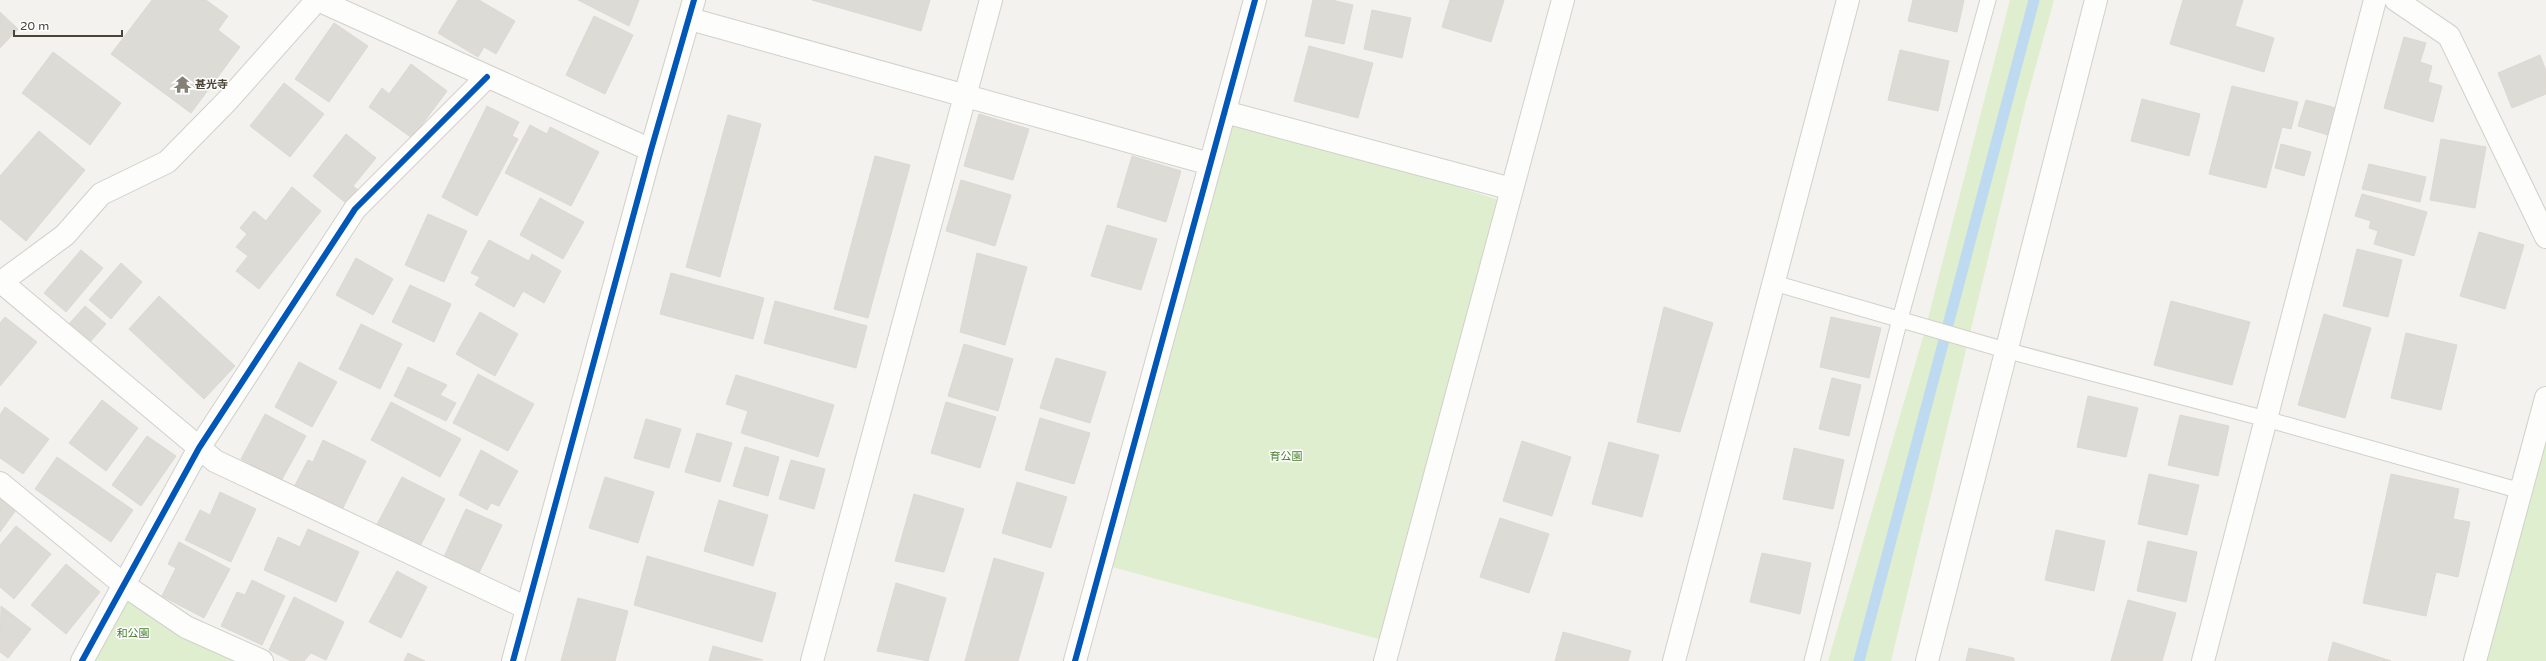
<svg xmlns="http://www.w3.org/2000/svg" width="2546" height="661" font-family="'Varela Round','Noto Sans JP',sans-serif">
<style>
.green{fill:#dfeece}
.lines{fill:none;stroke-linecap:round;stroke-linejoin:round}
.stream{stroke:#bedaf1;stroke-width:11}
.building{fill:#dddbd6;stroke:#dcd9d3}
.service-casing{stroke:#d1d0cb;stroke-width:17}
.minor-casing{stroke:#d1d0cb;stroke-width:24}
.tertiary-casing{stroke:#d1d0cb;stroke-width:24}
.service{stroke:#fdfdfc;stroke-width:15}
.minor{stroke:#fdfdfc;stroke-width:22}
.tertiary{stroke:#fdfdfc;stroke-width:22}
.cycleway-casing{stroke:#fff;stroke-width:8}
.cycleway{stroke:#0057b8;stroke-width:6}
.labels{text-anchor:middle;stroke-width:3;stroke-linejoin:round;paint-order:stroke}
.poi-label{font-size:11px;font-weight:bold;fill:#4a4438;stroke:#fff;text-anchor:start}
.park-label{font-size:11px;fill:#447f29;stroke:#fff}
</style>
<rect width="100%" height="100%" fill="#f3f2ee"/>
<path class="green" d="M2010,0h44l-29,105 -134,556h-63l96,-327z
M1225,112l283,91 -118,439 -289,-78z
M2546,411v250h-61z
M119,594l128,67h-158z"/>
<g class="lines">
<path class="stream" d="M1859,661l175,-661"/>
</g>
<path class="building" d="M152,0h54l22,16 -10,14 22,17 -49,66 -80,-59z
M458,0h21l36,21 -19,33 -12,-7 -6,10 -40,-24z
M578,0h61l-10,26z
M812,0h118l-9,31z
M1313,0h19l21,5 -9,39 -39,-8z
M1450,0h54l-13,42 -49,-15z
M1913,0h51l-7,32 -49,-11z
M2183,0h60l-8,26 39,12 -10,34 -94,-28z
M1372,10l39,8 -9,40 -38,-9z
M0,12l18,17 -18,19z
M594,16l39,19 -28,59 -39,-19z
M334,23l34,23 -39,56 -34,-23z
M2404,37l22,6 -6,19 12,4 -4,16 14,4 -9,36 -49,-14z
M1309,46l64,17 -15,55 -64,-17z
M1900,50l49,11 -11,50 -50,-11z
M53,52l68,51 -31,42 -68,-52z
M2540,55l6,16v23l-34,14 -14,-35z
M411,64l36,27 -35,47 -43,-31 13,-19 7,6z
M284,83l40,31 -34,43 -40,-31z
M2232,86l66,16 -7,27 -9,-2 -16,61 -57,-14z
M2142,99l58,15 -11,42 -58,-15z
M2306,100l30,8 -8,27 -30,-9z
M487,106l32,16 -7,14 6,3 -41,77 -35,-19z
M979,114l50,15 -16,51 -49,-14z
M728,115l33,9 -41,153 -34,-10z
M530,125l17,9 3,-7 49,25 -28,54 -66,-33z
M39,131l46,39 -59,71 -26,-22v-43z
M346,134l30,24 -23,28 5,4 -11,14 -34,-28z
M2441,139l45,8 -11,61 -45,-8z
M2281,144l30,8 -7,24 -29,-8z
M875,156l35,9 -42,153 -34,-9z
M1132,156l49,15 -15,51 -49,-15z
M2369,164l57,13 -6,25 -58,-13z
M961,180l50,15 -16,51 -49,-15z
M292,187l29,24 -62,78 -23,-18 12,-15 -12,-9 11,-13 -7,-6 14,-17 12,10z
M2362,194l65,18 -13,44 -40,-12 4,-13 -9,-3 2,-7 -16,-5z
M540,198l44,24 -21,37 -43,-24z
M428,214l39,17 -23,51 -39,-17z
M1107,225l50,14 -16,51 -50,-14z
M2479,232l45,13 -19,64 -45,-13z
M489,240l40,21 3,-7 29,17 -17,32 -21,-12 -9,16 -39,-22 5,-8 -9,-4z
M2357,249l45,11 -14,57 -45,-11z
M81,250l22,18 -37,44 -22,-19z
M977,253l50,14 -22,78 -45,-13z
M356,258l37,21 -20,36 -37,-20z
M121,263l21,19 -31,37 -22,-19z
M671,273l93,25 -11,41 -93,-25z
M410,285l41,19 -17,38 -42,-20z
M159,296l76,70 -31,33 -75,-70z
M775,301l92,25 -11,42 -92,-25z
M2171,301l79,21 -18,63 -78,-20z
M85,306l21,18 -16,18 -21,-18z
M1664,307l49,16 -33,109 -43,-10z
M480,312l38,22 -23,42 -39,-22z
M2324,314l47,14 -26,90 -47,-13z
M5,317l32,25 -37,44v-63z
M1831,317l50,11 -12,50 -49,-11z
M361,324l41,20 -22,45 -41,-20z
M2406,333l51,12 -16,65 -50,-12z
M964,344l49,15 -15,52 -50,-15z
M1056,358l50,14 -16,51 -50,-15z
M299,362l38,20 -25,45 -37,-20z
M408,367l39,18 -7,10 16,8 -10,18 -52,-25z
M478,374l56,30 -26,47 -55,-28z
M736,375l98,30 -16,52 -77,-24 7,-22 -22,-7z
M1832,378l29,7 -12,51 -30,-7z
M2088,396l50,12 -12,49 -49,-10z
M102,400l36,28 -32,43 -37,-28z
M391,402l70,37 -21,38 -69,-37z
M946,402l50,15 -16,51 -49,-15z
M5,407l44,32 -26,35 -23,-16v-43z
M265,414l41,22 -25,45 -40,-22z
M2180,415l49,11 -11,50 -50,-11z
M1040,418l50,15 -16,51 -49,-14z
M646,419l35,10 -12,39 -35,-10z
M697,433l35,10 -12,39 -35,-10z
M147,436l29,20 -35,50 -29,-21z
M323,440l43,21 -25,51 -48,-23 15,-29 5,2z
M1522,441l49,16 -19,59 -49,-15z
M1609,442l50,13 -17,62 -50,-13z
M745,447l34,10 -11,39 -35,-10z
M1794,448l50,12 -11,49 -50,-10z
M481,450l37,21 -19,35 -8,-3 -4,7 -28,-15z
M57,457l76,53 -22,32 -76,-53z
M791,460l34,9 -11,40 -35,-10z
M2149,474l50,11 -12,50 -49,-11z
M2391,474l68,15 -6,30 17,3 -12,55 -22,-5 -10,44 -63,-13z
M402,477l43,22 -27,51 -43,-22z
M605,477l49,15 -16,51 -49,-15z
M1017,482l50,15 -16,51 -49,-15z
M220,492l36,17 -25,53 -46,-22 15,-30 10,5z
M914,494l50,15 -20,63 -49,-11z
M0,498l16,12 -16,22z
M719,500l49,15 -15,51 -49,-15z
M466,509l36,16 -24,50 -35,-16z
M1500,518l49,16 -20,59 -49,-16z
M16,526l35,28 -37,45 -14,-12v-42z
M308,529l51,23 -23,50 -72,-32 14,-33 22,10z
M2056,530l49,11 -11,50 -49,-11z
M2148,541l49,11 -11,50 -49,-11z
M179,542l51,27 -26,49 -42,-22 14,-28 -8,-4z
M1762,553l49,10 -11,51 -50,-12z
M647,556l129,37 -14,49 -128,-37z
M994,558l50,15 -26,88h-53z
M66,564l34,28 -34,42 -35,-29z
M397,571l30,16 -26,51 -32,-16z
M252,580l33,16 -23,49 -41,-19 16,-34 8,3z
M896,583l50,15 -18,63 -51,-10z
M294,597l50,25 -18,38 -15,-7 -7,8h-13l-22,-11z
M578,598l50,13 -13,50h-54z
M2128,600l48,13 -14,48h-51z
M1,606l30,23 -23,29 -8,-6z
M1563,632l68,19 -3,10h-73z
M2333,642l58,19h-63z
M713,646l50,14 -54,1z
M1969,648l45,10v3h-48z
M408,653l17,8h-21z"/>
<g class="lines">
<defs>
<path id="service" d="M1774,283l231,67 261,69 255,72
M1812,661l88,-342 88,-319"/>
<path id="minor" d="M318,0l333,150
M2396,0l53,36 97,201
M690,19l520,145
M1225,112l287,77
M0,281l215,180 312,147
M0,283l65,-48 36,-41 66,-32 61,-62 89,-100
M0,483l124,102 62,42 76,34
M82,661l117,-213 156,-239 132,-132
M812,661l179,-661
M1075,661l180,-661
M1385,661l178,-661
M1674,661l174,-661
M2203,661l172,-661
M2475,661l71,-263"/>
<path id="tertiary" d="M513,661l138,-511 43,-150
M1927,661l169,-661"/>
</defs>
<use href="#service" class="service-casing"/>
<use href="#minor" class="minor-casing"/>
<use href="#tertiary" class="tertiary-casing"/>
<use href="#service" class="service"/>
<use href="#minor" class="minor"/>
<use href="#tertiary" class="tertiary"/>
<defs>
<path id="cycleway" d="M82,661l117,-213 156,-239 132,-132
M513,661l138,-511 43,-150
M1075,661l180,-661"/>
</defs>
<use href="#cycleway" class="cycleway-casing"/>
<use href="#cycleway" class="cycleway"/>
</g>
<defs>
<symbol id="temple-bare" viewBox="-9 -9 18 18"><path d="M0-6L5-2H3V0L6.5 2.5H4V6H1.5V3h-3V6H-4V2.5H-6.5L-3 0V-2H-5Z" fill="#858178" stroke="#fff" stroke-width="2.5" paint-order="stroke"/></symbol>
</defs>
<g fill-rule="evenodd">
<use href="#temple-bare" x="170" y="72" width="25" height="25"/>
</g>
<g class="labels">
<g class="poi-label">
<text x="195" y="88">甚光寺</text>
</g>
<g class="park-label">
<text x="1286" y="460">育公園</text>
<text x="133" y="637">和公園</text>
</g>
</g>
<path d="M14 30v6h108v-6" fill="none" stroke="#4a4438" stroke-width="2"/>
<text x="20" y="30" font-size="12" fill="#4a4438" stroke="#ffffff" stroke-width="3" paint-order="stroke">20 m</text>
</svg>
